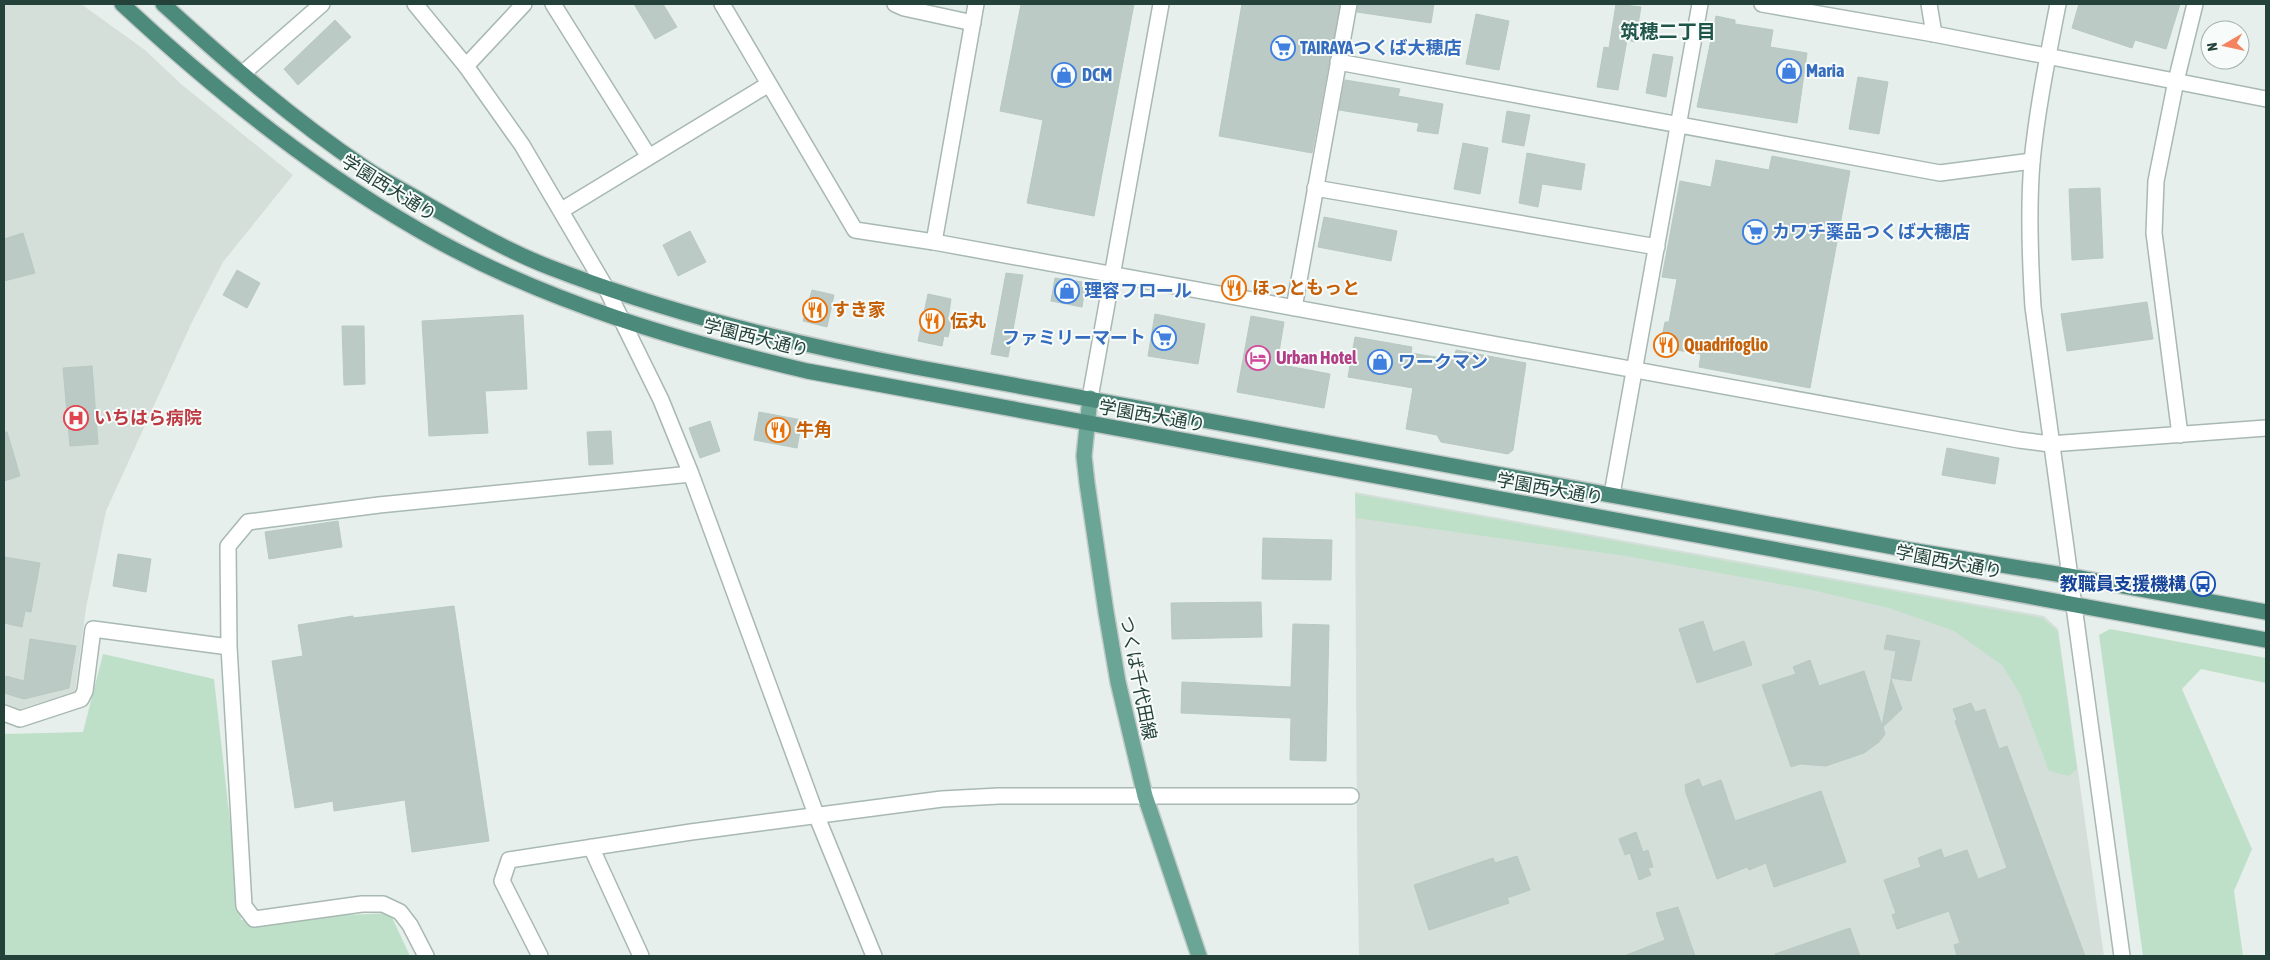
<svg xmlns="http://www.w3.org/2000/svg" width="2270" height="960" font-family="'Asap Condensed','Noto Sans JP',sans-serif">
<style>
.built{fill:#d4dfda}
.green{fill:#bfe0c8}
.building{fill:#bbcac4;stroke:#b8c9c2}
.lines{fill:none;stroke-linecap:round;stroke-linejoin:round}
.minor-casing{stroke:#a8b8b2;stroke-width:18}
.tertiary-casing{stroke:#a8b8b2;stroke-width:18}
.primary-casing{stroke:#c2cac8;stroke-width:18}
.trunk-casing{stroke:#c2cac8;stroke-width:18}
.minor{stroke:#fff;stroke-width:15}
.tertiary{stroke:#fff;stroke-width:15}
.primary{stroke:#6aa596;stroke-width:15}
.trunk{stroke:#4c8a7c;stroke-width:15}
.labels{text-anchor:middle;stroke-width:4;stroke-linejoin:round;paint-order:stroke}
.shop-label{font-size:18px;font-weight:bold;fill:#366cbe;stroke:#f7fbf9;text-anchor:start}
.street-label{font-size:18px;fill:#24423a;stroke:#f7fbf9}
.food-label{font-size:18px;font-weight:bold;fill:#c56008;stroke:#f7fbf9;text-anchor:start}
.hotel-label{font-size:18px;font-weight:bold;fill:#b23c85;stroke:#f7fbf9;text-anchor:start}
.health-label{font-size:18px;font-weight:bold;fill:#be3a42;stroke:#f7fbf9;text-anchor:start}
.transit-label{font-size:18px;font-weight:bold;fill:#164399;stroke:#f7fbf9;text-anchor:end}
.neighbourhood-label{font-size:19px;font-weight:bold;fill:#1f5548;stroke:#f7fbf9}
</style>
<rect width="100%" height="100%" fill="#e6efeb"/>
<path class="built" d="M4,4h77l64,46 36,34 112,91 -70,87 -32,62 -85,187 -20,97 -11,84 -55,17 -16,-6z
M1355,492l689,124 14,13 46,327h-745l-2,-119z"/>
<path class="green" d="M1355,494l687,124 16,13 19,138 -8,7 -20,-5 -29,-77 -18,-29 -48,-34 -65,-23 -82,-19 -181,-33 -270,-38z
M2110,629l156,29v25l-65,-14 -19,20 70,160 -18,42 9,65h-100l-44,-321z
M103,654l111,25 27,241 149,-7 20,43h-406v-222l79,-2z"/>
<path class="building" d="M634,4h29l14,23 -22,12z
M1021,4h113l-40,212 -67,-13 16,-83 -43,-9z
M1242,4h98l-28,149 -93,-17z
M1358,4h76l-3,19 -74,-11z
M1616,4l25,3 -6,35 -8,-2 -9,50 -21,-3 7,-40 5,1z
M2079,4h101l-14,45 -31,-9 -3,8 -60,-20z
M1476,14l33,7 -10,49 -33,-6z
M1716,16l19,4v4l38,6 -3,17 37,6 -10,70 -100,-16z
M335,20l16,17 -53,48 -14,-16z
M1653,54l20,3 -7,40 -20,-4z
M1858,77l30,5 -9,52 -30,-5z
M1345,80l55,9 -2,7 45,8 -5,30 -21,-3 2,-8 -80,-13z
M1507,111l23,4 -6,31 -22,-4z
M1463,143l25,5 -8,46 -26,-5z
M1527,153l58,11 -4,26 -39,-6 -4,23 -19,-4z
M1772,156l78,15 -40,217 -111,-21 2,-13 -25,-4 2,-10 -16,-3 3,-15h4l8,-43 -15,-2 18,-96 31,6 5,-27 53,10z
M2100,188l3,70 -31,2 -3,-71z
M1324,217l73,14 -6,30 -73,-14z
M690,231l16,31 -28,14 -15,-31z
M23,233l12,40 -31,8v-42z
M237,270l23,13 -13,25 -24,-13z
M1006,273l17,2 -15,82 -17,-3z
M1055,278l27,4 -1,5 4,1 -3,19 -31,-6z
M812,290l22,5 -7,32 -24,-6z
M928,294l23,5 -3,20 4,1 -4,17 -4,-1 -2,10 -24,-5z
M2147,302l6,37 -86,12 -6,-37z
M1155,314l50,10 -7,40 -50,-8z
M523,315l4,74 -42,2 3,42 -59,3 -7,-115z
M1251,316l33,6 -7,42 53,10 -6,34 -87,-16z
M342,326h22l1,58 -21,1z
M1355,337l57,10 -1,6 43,7 2,-10 70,13 -13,87 -5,4 -67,-12 -4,-7 -31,-6 7,-41 -65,-11z
M92,366l6,78 -28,2 -7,-78z
M759,412l43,8 -5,28 -43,-8z
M710,421l10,30 -20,7 -11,-30z
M611,431l2,33 -24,1 -2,-33z
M4,432h3l13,44 -16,5z
M1947,448l52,10 -4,26 -53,-9z
M338,521l4,26 -73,12 -4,-27z
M1263,538l69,2 -1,40 -69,-1z
M118,554l33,5 -5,33 -33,-6z
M4,557l36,6 -9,49 -6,-1 -3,16 -18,-4z
M1261,602l1,35 -90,2 -1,-36z
M454,606l35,235 -77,11 -7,-52 -71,11 -1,-10 -38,7 -23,-147 31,-5 -5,-31 55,-9v2z
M1703,621l10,31 31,-11 8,24 -55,18 -18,-54z
M1293,624l36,1 -3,136 -36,-1 1,-42 -110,-5 1,-31 109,5z
M1887,635l33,6 -9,40 -20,-3 5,-27 -12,-2z
M30,639l46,7 -7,42 -45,11 -20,-6 2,-17 18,5z
M1810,660l9,26 45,-15 18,55 9,-47 11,30 -19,18 2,7 -6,8 -15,11 -38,13 -26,-2 -9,3 -29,-82 34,-11 -3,-7z
M1971,703l4,9 10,-3 14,40 8,-3 78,210h-128l-3,-11 6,-2 -11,-32 -52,18 -5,-14 4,-2 -12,-33 37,-13 -3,-9 23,-9 3,9 23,-8 11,29 29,-11 -52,-147 2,-1 -4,-11z
M1699,779l3,8 19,-7 14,41 86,-30 25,71 -72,25 -8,-24 -17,7 -2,-3 -30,12 -31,-86 -1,-8z
M1636,832l7,20 5,-2 5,17 -5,1 3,7 -12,5 -9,-27 -5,2 -6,-16z
M1517,856l13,34 -23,8 2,5 -80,27 -15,-45 79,-27 2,5z
M1678,907l17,49h-71l41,-16 -9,-27z
M1850,928l10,28h-84l-1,-2z"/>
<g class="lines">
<defs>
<path id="minor" d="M415,4l51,62 56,79 84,143 55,112 30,74 126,343 57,139
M553,4l96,153
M722,4l133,226 79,12 1085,198 31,4 216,-16
M1929,4l5,30
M1338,62l602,111 92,-12
M242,74l80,-70
M1315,188l342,59
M562,210l207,-126
M1294,308l55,-304
M2180,435l-26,-202 2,-52 20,-100 19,-77
M1612,494l88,-490
M4,713l16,6 61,-20 4,-8 8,-62 136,18
M591,847l50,109
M426,956l-16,-31 -10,-13 -17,-8h-21l-108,15 -10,-13 -15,-259 -1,-101 20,-24 131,-17 312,-31
M540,956l-38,-75 7,-21 182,-28 251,-33 57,-3h352"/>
<path id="tertiary" d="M895,4l9,4 69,15
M1762,4l172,30 332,65
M2058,4c-10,52 -21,105 -26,158 -4,48 -2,97 1,145l89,649
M466,66l58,-62
M934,242l42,-238
M1090,398l71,-394"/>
<path id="primary" d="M1090,398l-6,58 3,27 19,129 12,70 27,114 54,160"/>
<path id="trunk" d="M122,4c96,89 200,173 316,237 115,63 242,100 369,130l1459,269
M163,4c64,58 129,115 202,164 16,11 34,20 51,30 43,25 87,51 133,69 118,46 241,76 366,100l995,183 159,26 197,36"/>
</defs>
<use href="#minor" class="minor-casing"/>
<use href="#tertiary" class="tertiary-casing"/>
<use href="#primary" class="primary-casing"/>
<use href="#trunk" class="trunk-casing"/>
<use href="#minor" class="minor"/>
<use href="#tertiary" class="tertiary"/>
<use href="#primary" class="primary"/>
<use href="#trunk" class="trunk"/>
</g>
<defs>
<symbol id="supermarket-ring" viewBox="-11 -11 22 22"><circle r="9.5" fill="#f7fbf9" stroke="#3f7fe0" stroke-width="1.5"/><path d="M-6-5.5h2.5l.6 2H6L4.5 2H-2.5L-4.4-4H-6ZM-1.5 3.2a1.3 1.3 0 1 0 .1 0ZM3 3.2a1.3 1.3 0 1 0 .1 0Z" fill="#3f7fe0"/></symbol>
<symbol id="shop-ring" viewBox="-11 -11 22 22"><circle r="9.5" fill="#f7fbf9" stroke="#3f7fe0" stroke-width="1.5"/><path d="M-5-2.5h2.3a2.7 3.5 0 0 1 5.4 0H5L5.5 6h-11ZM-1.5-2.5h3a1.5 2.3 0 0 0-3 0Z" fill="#3f7fe0"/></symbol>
<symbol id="restaurant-ring" viewBox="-11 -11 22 22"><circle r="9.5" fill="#f7fbf9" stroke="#e8710a" stroke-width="1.5"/><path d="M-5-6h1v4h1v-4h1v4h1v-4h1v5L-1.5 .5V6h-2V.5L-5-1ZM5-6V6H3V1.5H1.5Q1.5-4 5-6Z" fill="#e8710a"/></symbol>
<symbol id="hotel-ring" viewBox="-11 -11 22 22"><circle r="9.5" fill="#f7fbf9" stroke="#d1479c" stroke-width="1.5"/><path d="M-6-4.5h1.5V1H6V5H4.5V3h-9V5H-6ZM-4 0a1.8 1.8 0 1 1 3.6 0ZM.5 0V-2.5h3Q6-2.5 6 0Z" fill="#d1479c"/></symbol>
<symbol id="hospital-ring" viewBox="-11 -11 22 22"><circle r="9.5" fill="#f7fbf9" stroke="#e0444e" stroke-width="1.5"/><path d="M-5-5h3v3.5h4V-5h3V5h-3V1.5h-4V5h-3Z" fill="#e0444e"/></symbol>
<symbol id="bus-ring" viewBox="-11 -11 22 22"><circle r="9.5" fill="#f7fbf9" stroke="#1a4fb4" stroke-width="1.5"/><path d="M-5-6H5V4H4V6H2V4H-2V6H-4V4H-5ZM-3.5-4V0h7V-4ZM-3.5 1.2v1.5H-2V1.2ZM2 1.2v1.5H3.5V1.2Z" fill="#1a4fb4"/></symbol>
</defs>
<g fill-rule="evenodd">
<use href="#supermarket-ring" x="1269" y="34" width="28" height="28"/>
<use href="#shop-ring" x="1775" y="57" width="28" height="28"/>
<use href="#shop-ring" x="1050" y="61" width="28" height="28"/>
<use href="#supermarket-ring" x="1741" y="218" width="28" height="28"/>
<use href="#restaurant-ring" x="1220" y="274" width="28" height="28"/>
<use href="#shop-ring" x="1053" y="277" width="28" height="28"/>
<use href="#restaurant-ring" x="801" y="296" width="28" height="28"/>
<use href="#restaurant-ring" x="918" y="307" width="28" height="28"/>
<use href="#supermarket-ring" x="1150" y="324" width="28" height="28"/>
<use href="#restaurant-ring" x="1652" y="331" width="28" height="28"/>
<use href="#hotel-ring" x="1244" y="344" width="28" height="28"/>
<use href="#shop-ring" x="1366" y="348" width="28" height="28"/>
<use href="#hospital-ring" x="62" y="404" width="28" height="28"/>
<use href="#restaurant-ring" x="764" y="416" width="28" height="28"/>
<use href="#bus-ring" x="2189" y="570" width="28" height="28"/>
</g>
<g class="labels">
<g class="shop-label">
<text x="1300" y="54">TAIRAYAつくば大穂店</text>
<text x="1806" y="77">Maria</text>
<text x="1082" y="81">DCM</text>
<text x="1772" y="238">カワチ薬品つくば大穂店</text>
<text x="1084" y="297">理容フロール</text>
<text x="1146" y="344" text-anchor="end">ファミリーマート</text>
<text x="1398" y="368">ワークマン</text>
</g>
<g class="street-label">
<text transform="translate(389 188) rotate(32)" y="6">学園西大通り</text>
<text transform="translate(756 338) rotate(14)" y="6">学園西大通り</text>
<text transform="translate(1152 416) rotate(10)" y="6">学園西大通り</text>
<text transform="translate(1550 489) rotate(10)" y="6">学園西大通り</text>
<text transform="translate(1949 562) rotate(11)" y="6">学園西大通り</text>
<text transform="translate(1138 678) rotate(79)" y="6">つくば千代田線</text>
</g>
<g class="food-label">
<text x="1252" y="294">ほっともっと</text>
<text x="832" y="316">すき家</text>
<text x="950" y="327">伝丸</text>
<text x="1684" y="351">Quadrifoglio</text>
<text x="796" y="436">牛角</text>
</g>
<g class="hotel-label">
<text x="1276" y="364">Urban Hotel</text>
</g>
<g class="health-label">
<text x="94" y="424">いちはら病院</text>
</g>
<g class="transit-label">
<text x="2186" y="590">教職員支援機構</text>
</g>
<g class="neighbourhood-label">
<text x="1668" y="38">筑穂二丁目</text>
</g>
</g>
<rect width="2270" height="960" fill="none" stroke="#24423a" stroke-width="10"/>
<g transform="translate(2225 45) rotate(261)"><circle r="24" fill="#f7fbf9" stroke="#a3b1ad"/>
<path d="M0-4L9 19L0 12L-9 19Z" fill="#f4845f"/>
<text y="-8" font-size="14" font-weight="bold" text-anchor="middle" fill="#24423a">N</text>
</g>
</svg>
